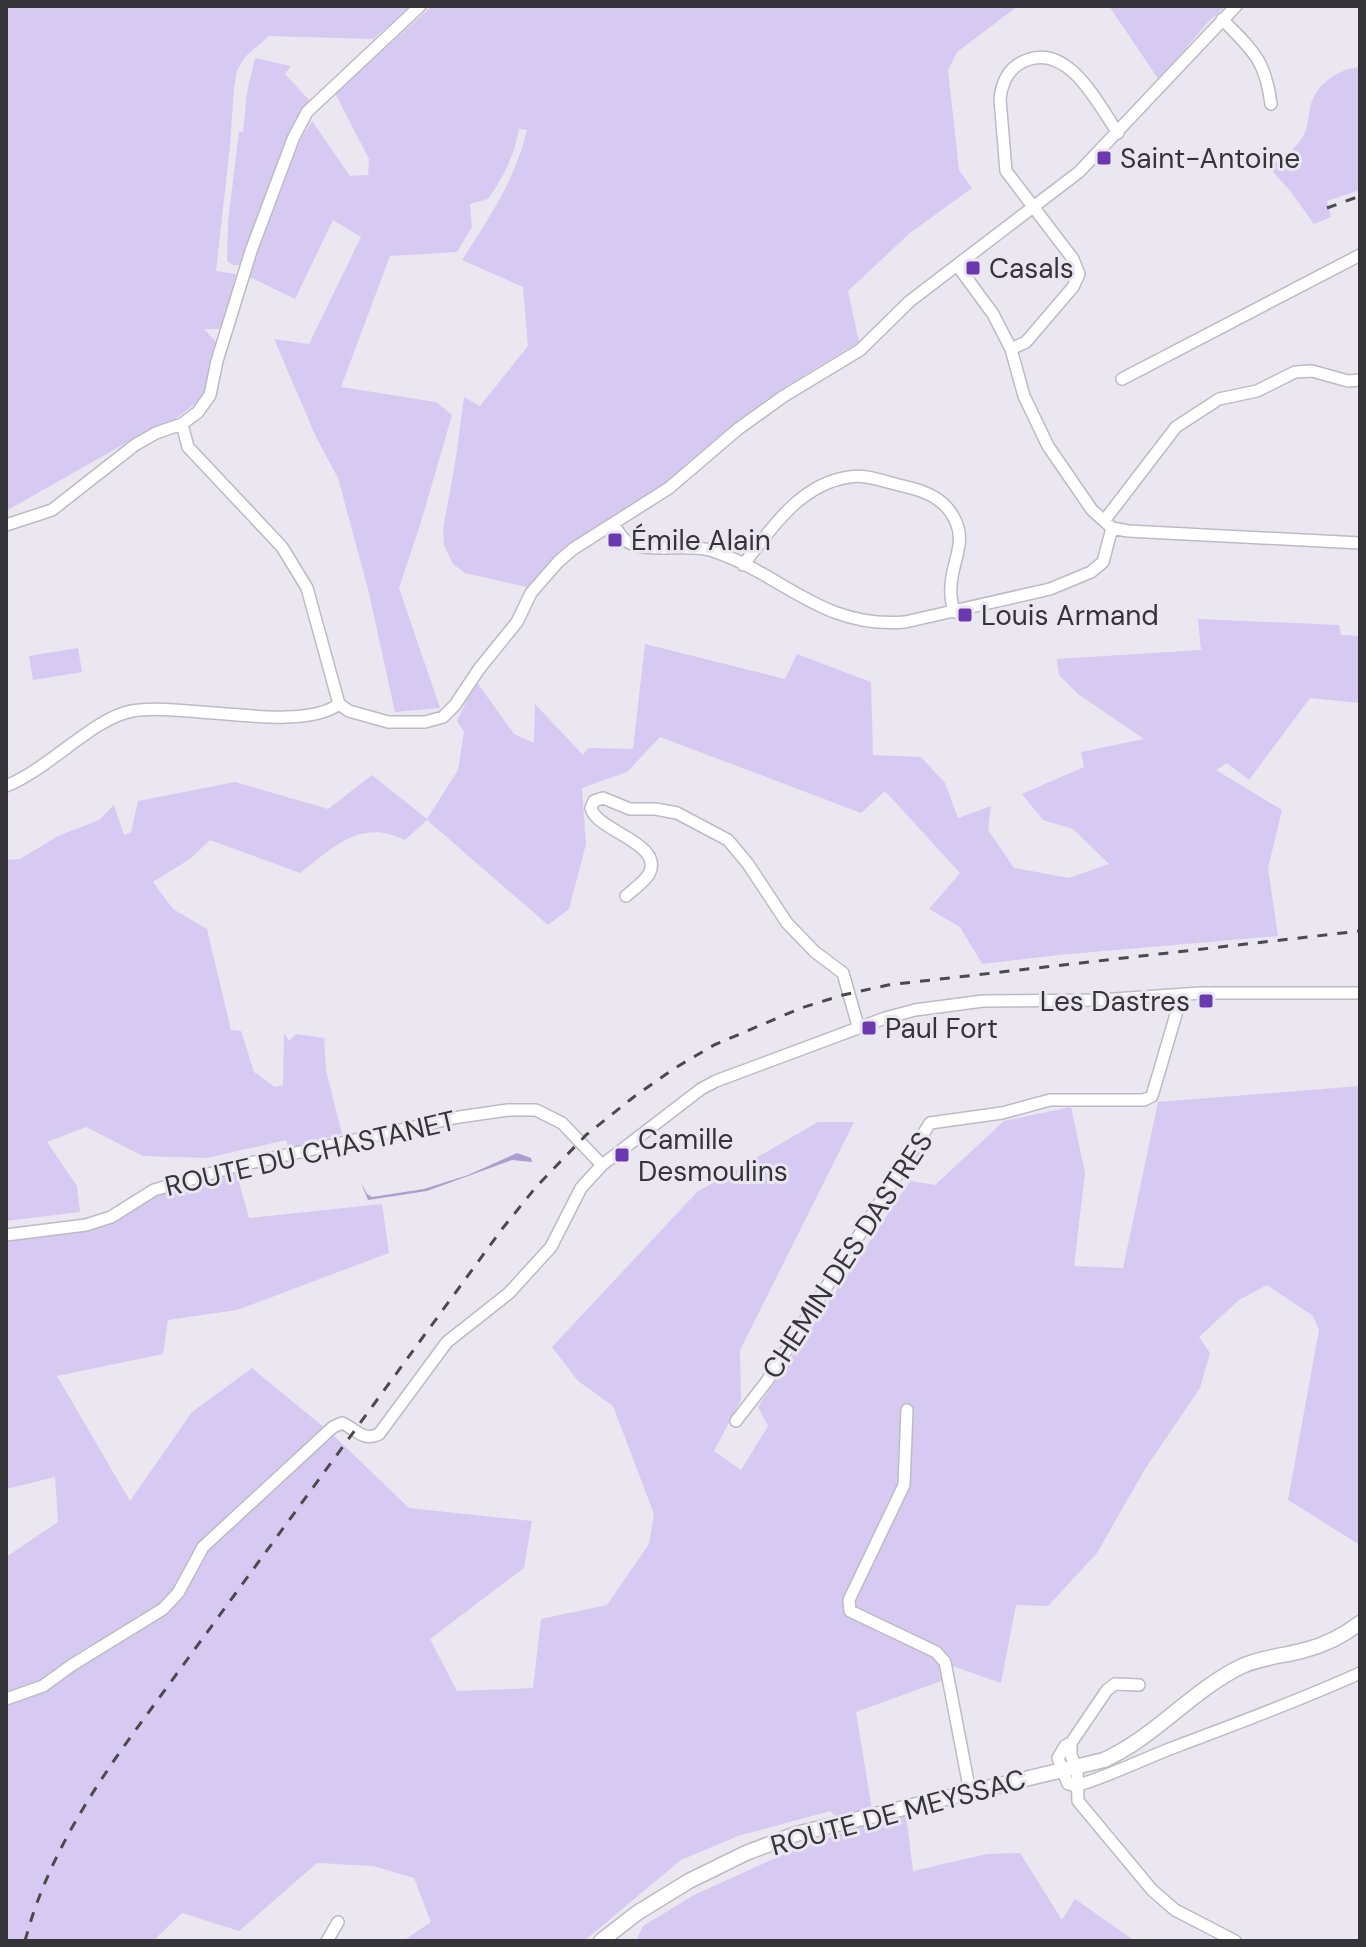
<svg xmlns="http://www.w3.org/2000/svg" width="1366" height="1947" font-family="'DM Sans',sans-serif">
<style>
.green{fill:#d6caf2}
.water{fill:#ad9ece}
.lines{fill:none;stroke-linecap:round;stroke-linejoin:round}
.minor-casing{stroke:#bdbac4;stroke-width:14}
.major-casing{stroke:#bdbac4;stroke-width:17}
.minor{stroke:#fff;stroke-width:11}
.major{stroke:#fff;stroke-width:14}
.rail{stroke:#4a494d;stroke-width:3;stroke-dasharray:10 10;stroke-linecap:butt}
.poi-dot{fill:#6b38af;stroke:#eae7f1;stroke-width:3}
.labels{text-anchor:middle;stroke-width:6;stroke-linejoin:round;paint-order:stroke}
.poi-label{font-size:28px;fill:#353438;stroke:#eae7f1;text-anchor:start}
.street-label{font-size:28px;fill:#353438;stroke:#eae7f1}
</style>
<rect width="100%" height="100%" fill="#eae7f1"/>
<path class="green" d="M6,6h407l-40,33 -104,-3 -23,20 -9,14 -3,18 -4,58 -13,116 -1,9 20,3 -14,55h-18l14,15 -14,53 -30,23 -41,19 -127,72z
M429,6h589l-61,46 -9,18 11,100 13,18 -62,45 -62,58 11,51 -71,43 -54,39 -75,65 -103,67 -29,31 -62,-14 -12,-9 -9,-19 -1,-16 12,-65 9,-67 16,9 48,-60 -5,-59 -61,-27c29,-45 52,-78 65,-130l-8,-1c-5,28 -15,47 -31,70l-18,5 2,23 -15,25 -67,4 -49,131 95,15 16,13 -31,107 -22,66 41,120 -45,4 -27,-123 -30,-111 -22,-41 -42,-98 35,5 52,-107 -28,-17 -38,79 -47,-23 4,-18 49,-119 11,-18 38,55 18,-1 1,-16 -34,-66 95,-85z
M1109,6h117l-17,15 -50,59z
M255,58l36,8 -6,8 24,26c-30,45 -48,113 -68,165h-8l-6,-4 1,-38 11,-92 4,1 4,-40z
M1360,67v123l-33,11 4,16 -17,7 -23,-32 -23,-26c13,-6 25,-15 34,-28 6,-9 6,-20 8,-30 4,-23 28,-39 50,-41z
M1198,619l141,6 2,10 19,1v67l-50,-5 -61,82 -22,-17 -11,7 66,40 -14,58 10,68 -220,19 -76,9 -22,-37 -31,-18 31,-36 -75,-82 -24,22 -201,-76 -33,35 -45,16 4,56 -17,65 -21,16 -121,-105 -22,20c-45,-22 -71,7 -105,33l-90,-33 -20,19 -37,23 20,27 34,20 24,101 10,1 13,41 21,15 8,-2 1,-52 5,8 7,-7 28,4 2,32 16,64 -53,14 -3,-8 -79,18 -64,-2 -57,-29 -39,15 30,44 3,26 -74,9v-361l14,-1 38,-23 41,-16 15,-15 10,30 7,-3 7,-31 97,-19 93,27 44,-34 55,44 31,-49 6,-38 -7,-11 19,-40 38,53 20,9 1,-39 48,51 5,-7 45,1 12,-105 140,35 12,-25 74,28 2,73 48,2 24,26 13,35 33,-12 -3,24 26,38 55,10 40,-14 -36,-35 -30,-9 -21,-26 62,-27 -3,-15 63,-13 -66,-45 -19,-19 -2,-16 144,-9z
M78,648l4,24 -49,8 -4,-24z
M1360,1086v459l-72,-45 31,-170 -6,-14 -46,-31 -28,15 -40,37 11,16 -10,35 -55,81 -48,84 -49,53 -32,-1 -15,78 -63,-22 6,19 -88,32 18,111 32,-8 7,56 74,-17 33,-1 42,67 13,-21 60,42h-499l7,-15 51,-31 97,-44 59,-21 -20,-19 -92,25 -57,24 -97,81h-181l28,-19 -17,-44 -41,-12 -56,-3 -78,68 -57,-18 -29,28h-147v-384l52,-35 -3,-45 -49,12v-250l92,-12 64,-35 74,-21 13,47 133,-14 7,49 -152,57 -69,10 -5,34 -106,22 73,125 62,-89 60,-44 79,65 78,75 123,13 -8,47 -94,71 27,52 76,-3 8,-69 66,-14 42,-61 5,-30 -41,-108 -35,-25 -26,-34 145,-155 121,-70h36l-114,228 1,50 -27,51 27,19 27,-44 -10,-19 152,-226 25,4 69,-64 67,-14 14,66 -11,93 49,2 35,-166z"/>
<path class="water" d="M517,1153l14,5 1,4 -20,-2 -85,31 -59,9 -7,-17 6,11 5,3 52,-8 44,-14z"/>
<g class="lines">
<defs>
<path id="minor" d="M1222,19c31,32 43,40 49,85
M957,265l36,49 18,35 13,47 24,50 44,64 20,18 16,3 232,12
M1011,349l15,-7 47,-55 6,-13 -6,-15 -67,-88 -6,-72c2,-18 10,-33 27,-39 42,-16 71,44 91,73
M1122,379l238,-124
M182,424l6,23 94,100 25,41 32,116
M1104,521l72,-94 43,-28 38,-8 38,-19 17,-1 36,10 12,-1
M6,525l46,-15 83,-65 21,-12 26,-9 16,-12 12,-17 7,-34 34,-110 42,-112 14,-27 113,-106
M614,525c3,5 7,11 11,15 17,15 62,3 85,10 72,23 111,79 195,72l145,-33 41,-17 12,-10 9,-34
M743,565c28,-36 57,-81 106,-88 17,-3 37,5 54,9 23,5 43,13 53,36 10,23 -5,42 -5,65 -1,8 1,17 3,25
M339,704l10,7 39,11h37l18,-5 12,-12 24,-36 38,-47 14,-29 27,-31 15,-13 96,-61 69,-59 46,-33 76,-46 50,-49 169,-129 157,-166
M6,786c42,-16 87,-68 126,-75 53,-9 168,23 207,-7
M626,896c8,-7 18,-14 23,-22 16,-31 -53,-43 -58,-66l3,-7 9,-3 27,11h25l22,4 51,27 20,24 39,59 28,29 28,21 15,53
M6,1235l80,-10 25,-8 43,-27 82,-24 223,-49 49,-7h28l26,13 40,42
M907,1410l-3,75 -55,115 1,11 86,41 9,10 25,130
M736,1421l31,-40 163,-258 72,-10 48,-13h94l8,-4 30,-102
M6,1699l37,-13 29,-21 91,-56 15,-16 25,-46 130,-120 9,-4c14,6 21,19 37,11l68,-92 62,-49 42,-46 30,-59 21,-23 99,-76 15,-8 169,-63 30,-8 68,-9 117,-1 101,-7h159
M1071,1743v13l6,11 1,34 74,89 23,20 60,31
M1076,1786c36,-11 69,-28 104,-41 61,-23 121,-45 180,-72
M1076,1786l-8,-2 -10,-26 7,-12 6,-3 36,-53 8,-6 24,1
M327,1941l11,-19"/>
<path id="major" d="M601,1941l36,-28 52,-32 57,-28 50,-19 308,-74c51,-23 86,-68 136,-93 21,-10 44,-11 65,-17 20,-5 39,-15 55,-27"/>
</defs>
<use href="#minor" class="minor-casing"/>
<use href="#major" class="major-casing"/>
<use href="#minor" class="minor"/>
<use href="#major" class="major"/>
<path class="rail" d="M1327,208l33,-12
M25,1941c20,-76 61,-142 107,-206l370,-506 34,-42 50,-52 49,-39 40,-28 39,-23 87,-37 42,-13 45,-10 472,-54"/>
</g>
<g class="poi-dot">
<rect x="1096" y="150" width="16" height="16" rx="4"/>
<rect x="965" y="260" width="16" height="16" rx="4"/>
<rect x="607" y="532" width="16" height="16" rx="4"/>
<rect x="957" y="607" width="16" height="16" rx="4"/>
<rect x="1198" y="993" width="16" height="16" rx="4"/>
<rect x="861" y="1020" width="16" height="16" rx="4"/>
<rect x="614" y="1147" width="16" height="16" rx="4"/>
</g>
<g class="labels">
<g class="poi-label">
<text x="1120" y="168">Saint-Antoine</text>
<text x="989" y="278">Casals</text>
<text x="631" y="550">Émile Alain</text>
<text x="981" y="625">Louis Armand</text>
<text x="1190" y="1011" text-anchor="end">Les Dastres</text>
<text x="885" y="1038">Paul Fort</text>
<text x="638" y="1149">Camille<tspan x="638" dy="32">Desmoulins</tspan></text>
</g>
<g class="street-label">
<text transform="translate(310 1153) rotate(-13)" y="10">ROUTE DU CHASTANET</text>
<text transform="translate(847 1255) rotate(-57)" y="10">CHEMIN DES DASTRES</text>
<text transform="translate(898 1812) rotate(-15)" y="10">ROUTE DE MEYSSAC</text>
</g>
</g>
<rect width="1366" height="1947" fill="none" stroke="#353438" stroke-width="16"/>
</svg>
